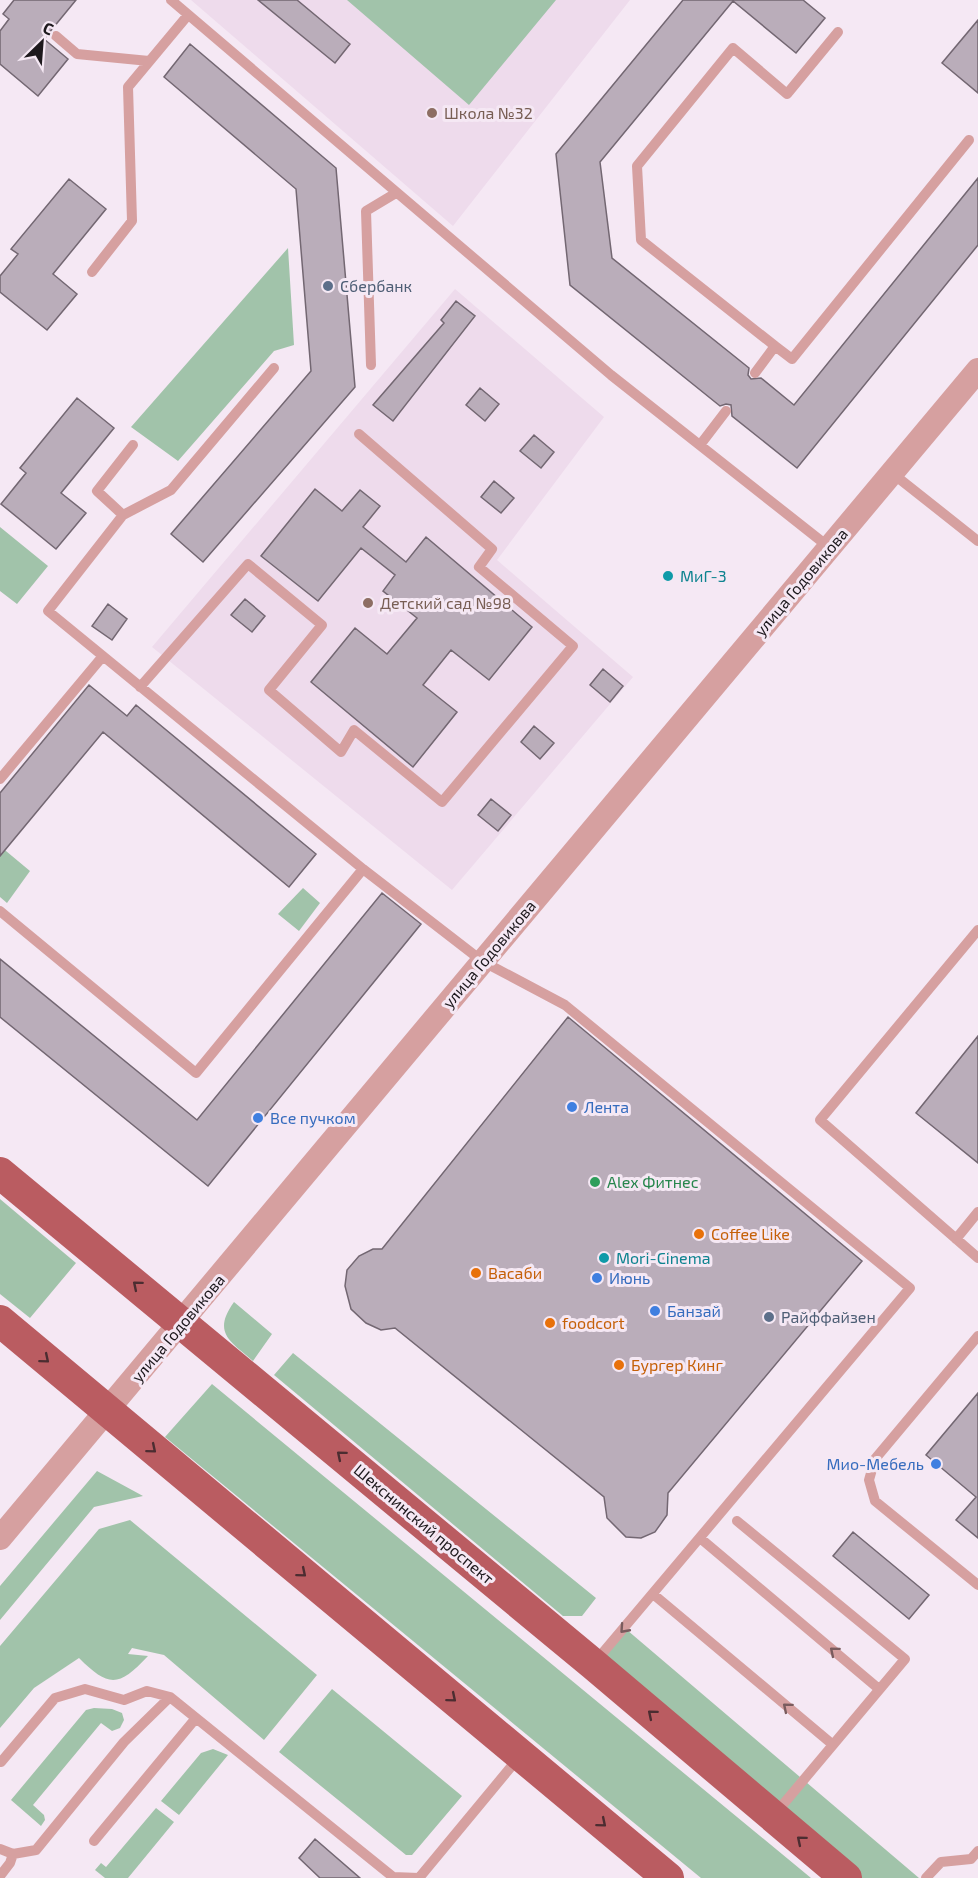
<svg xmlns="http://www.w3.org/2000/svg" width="978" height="1878" font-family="'Exo 2',sans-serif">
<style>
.built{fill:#eedbec}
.green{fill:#a1c3aa}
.building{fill:#baadba;stroke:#736772;stroke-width:1.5}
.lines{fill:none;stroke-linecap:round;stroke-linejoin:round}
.service{stroke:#d6a0a0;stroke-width:10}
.tertiary{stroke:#d6a0a0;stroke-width:24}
.primary{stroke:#ba5c61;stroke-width:32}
.oneway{stroke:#4c2d31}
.oneway2{stroke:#7a5c5e}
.education-dot{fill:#8d6e63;stroke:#f5e8f4;stroke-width:2}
.service-dot{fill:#5c6f8a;stroke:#f5e8f4;stroke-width:2}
.culture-dot{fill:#0f9aa8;stroke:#f5e8f4;stroke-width:2}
.shop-dot{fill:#3f7fe0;stroke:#f5e8f4;stroke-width:2}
.leisure-dot{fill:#2e9e5b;stroke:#f5e8f4;stroke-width:2}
.food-dot{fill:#e8710a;stroke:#f5e8f4;stroke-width:2}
.labels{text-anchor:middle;stroke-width:6;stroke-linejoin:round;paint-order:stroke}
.education-label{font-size:16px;fill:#785e54;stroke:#f5e8f4;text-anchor:start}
.service-label{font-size:16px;fill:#4e5e75;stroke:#f5e8f4;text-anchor:start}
.culture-label{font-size:16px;fill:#0d838f;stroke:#f5e8f4;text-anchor:start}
.street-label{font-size:16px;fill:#1d191d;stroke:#f5e8f4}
.shop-label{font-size:16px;fill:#366cbe;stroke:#f5e8f4;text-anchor:start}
.leisure-label{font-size:16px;fill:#27864d;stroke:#f5e8f4;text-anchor:start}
.food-label{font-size:16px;fill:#c56008;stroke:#f5e8f4;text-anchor:start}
</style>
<rect width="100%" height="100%" fill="#f5e8f4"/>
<path class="built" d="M191,0h439l-177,226z
M455,289l149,128 -107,143 136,117 -181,213 -300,-243z"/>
<path class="green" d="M347,0h209l-87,105z
M288,248l6,97 -20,6 -96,110 -47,-34z
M0,527l48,39 -31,38 -17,-13z
M0,846l30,25 -23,32 -7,-6z
M303,888l17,15 -21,28 -21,-17z
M0,1199l76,64 -46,55 -30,-24z
M234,1302l38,32 -19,27c-23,-20 -41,-28 -19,-59z
M293,1353l303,245 -14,18h-19l-289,-241z
M212,1384l599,494h-110l-536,-441z
M97,1471l46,25 -49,11 -94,113v-34z
M130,1520l187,155 -53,65 -100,-85 -32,-7 -4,6 20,2c-29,31 -39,32 -69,2l-45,30 -34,40v-82l99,-117z
M627,1630l173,147 -25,32 -174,-149z
M332,1689l130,107 -50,59h-6l-127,-103z
M94,1708l18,1 10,4 2,7 -4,8 -8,3 -11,-8 -68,82 11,10 1,5 -4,6 -30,-26 75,-90z
M213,1749l15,6 -49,60 -18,-14 40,-48z
M806,1782l113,96h-61l-77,-65z
M156,1808l18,14 -46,56h-23l-10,-8 6,-7 5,4z"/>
<path class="building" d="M14,0h62l-32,39 24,20 -30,37 -38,-32v-33l9,-12 -6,-5z
M258,0h39l53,44 -15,19z
M683,0h120l22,18 -29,35 -63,-52 -133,161 12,96 137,110 -1,7 3,4 10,-1 33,27 184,-227v67l-181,223 -65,-52 -1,-11 -5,-1 -6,2 -150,-121 -14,-131z
M978,20v73l-36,-30z
M190,44l146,124 19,219 -152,175 -32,-28 140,-163 -15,-182 -132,-112z
M69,179l37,30 -53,65 24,20 -30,36 -47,-38v-16l18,-22 -7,-5z
M456,301l19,15 -82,105 -20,-16 71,-82 -3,-3z
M480,388l19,16 -14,17 -19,-16z
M77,398l37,30 -53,65 25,20 -30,36 -55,-45 25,-31 -6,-5z
M534,435l20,17 -13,16 -21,-17z
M494,481l20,17 -13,15 -20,-16z
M315,489l27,22 18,-21 20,16 -17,21 43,35 20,-25 106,90 -43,53 -38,-30 -28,35 34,27 -44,55 -102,-85 44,-54 32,26 30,-36 -34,-27 12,-16 -34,-27 -43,53 -57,-45z
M245,599l20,17 -13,16 -21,-17z
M108,604l19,15 -15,21 -20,-14z
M603,669l20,17 -13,16 -20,-17z
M89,685l38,31 9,-11 180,149 -27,33 -186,-155 -103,124v-63z
M534,726l20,17 -14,16 -19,-17z
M491,799l20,16 -13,16 -20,-16z
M382,893l39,31 -213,262 -208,-169v-58l197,161z
M568,1017l294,244 -194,232 -1,22 -12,17 -14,6 -15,-1 -19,-19 -3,-21 -209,-169 -14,2 -15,-7 -15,-14 -6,-23 2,-16 12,-14 14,-7h9z
M978,1036v127l-62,-50z
M978,1393v145l-22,-18 20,-23 -50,-42z
M853,1532l76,63 -20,24 -76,-63z
M315,1839l45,39h-40l-21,-20z"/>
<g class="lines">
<path class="service" d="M171,0l440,375 219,173
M56,36l21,18 72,7
M92,272l40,-51 -4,-134 60,-72
M775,346l17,13 177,-219
M371,365l-5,-154 30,-18
M274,368l-103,122 -48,25 -75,96 315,258 119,92 83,44 345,283 -315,374
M755,373l20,-27 -134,-106 -4,-74 96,-118 54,46 51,-62
M700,445l26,-34
M892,473l86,68
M123,515l-26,-24 36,-46
M140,687l108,-123 74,61 -53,65 72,62 13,-22 88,72 131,-156 -94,-79 13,-18 -133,-115
M0,779l103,-123
M0,911l196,162 167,-204
M978,930l-158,190 158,138
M956,1239l22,-27
M978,1336l-103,123 -6,21 6,21 103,84
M737,1521l168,138 -130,155
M700,1538l179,151
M653,1594l179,150
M1,1762l54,-64 30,-9 39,11 23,-9 23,6 223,180 26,1 101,-122
M94,1841l102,-123
M0,1849l13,5 23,-4 88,-108 46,-45
M0,1876l10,-13 3,-9
M926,1878l15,-16 30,-3 7,-8"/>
<path class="tertiary" d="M0,1538l978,-1168"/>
<path class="primary" d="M0,1173l593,491 253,214
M0,1321l668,557"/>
</g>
<defs><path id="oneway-chevron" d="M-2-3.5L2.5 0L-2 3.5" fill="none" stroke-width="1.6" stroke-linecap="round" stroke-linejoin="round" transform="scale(1.5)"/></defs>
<g class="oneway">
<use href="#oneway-chevron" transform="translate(137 1285) rotate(-140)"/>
<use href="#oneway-chevron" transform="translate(45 1359) rotate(40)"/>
<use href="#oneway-chevron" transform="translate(152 1449) rotate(40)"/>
<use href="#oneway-chevron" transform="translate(341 1455) rotate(-140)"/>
<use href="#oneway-chevron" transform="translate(302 1573) rotate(40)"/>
<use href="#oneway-chevron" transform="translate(452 1698) rotate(40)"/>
<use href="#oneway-chevron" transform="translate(652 1714) rotate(-140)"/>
<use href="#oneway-chevron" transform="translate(602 1823) rotate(40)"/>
<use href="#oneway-chevron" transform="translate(801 1840) rotate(-140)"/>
</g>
<g class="oneway2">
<use href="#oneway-chevron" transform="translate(624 1629) rotate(132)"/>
<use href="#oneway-chevron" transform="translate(834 1651) rotate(-140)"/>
<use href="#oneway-chevron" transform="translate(787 1707) rotate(-140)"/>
</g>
<g class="education-dot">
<circle cx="432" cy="113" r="6"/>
<circle cx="368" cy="603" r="6"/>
</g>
<g class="service-dot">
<circle cx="328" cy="286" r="6"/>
<circle cx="769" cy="1317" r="6"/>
</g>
<g class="culture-dot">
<circle cx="668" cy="576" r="6"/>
<circle cx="604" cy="1258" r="6"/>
</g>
<g class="shop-dot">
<circle cx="572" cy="1107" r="6"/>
<circle cx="258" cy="1118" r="6"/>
<circle cx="597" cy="1278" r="6"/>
<circle cx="655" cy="1311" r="6"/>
<circle cx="936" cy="1464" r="6"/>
</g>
<circle class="leisure-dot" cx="595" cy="1182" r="6"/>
<g class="food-dot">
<circle cx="699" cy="1234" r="6"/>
<circle cx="476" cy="1273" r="6"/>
<circle cx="550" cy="1323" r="6"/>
<circle cx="619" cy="1365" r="6"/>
</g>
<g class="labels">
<g class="education-label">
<text x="444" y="119">Школа №32</text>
<text x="380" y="609">Детский сад №98</text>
</g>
<g class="service-label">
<text x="340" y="292">Сбербанк</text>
<text x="781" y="1323">Райффайзен</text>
</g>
<g class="culture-label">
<text x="680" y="582">МиГ-3</text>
<text x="616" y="1264">Mori-Cinema</text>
</g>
<g class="street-label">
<text transform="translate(801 582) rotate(-50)" y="6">улица Годовикова</text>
<text transform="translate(489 954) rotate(-50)" y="6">улица Годовикова</text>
<text transform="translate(178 1328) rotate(-50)" y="6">улица Годовикова</text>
<text transform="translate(424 1524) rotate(40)" y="6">Шекснинский проспект</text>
</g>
<g class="shop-label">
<text x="584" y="1113">Лента</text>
<text x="270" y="1124">Все пучком</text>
<text x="609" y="1284">Июнь</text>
<text x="667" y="1317">Банзай</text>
<text x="924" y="1470" text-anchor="end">Мио-Мебель</text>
</g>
<g class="leisure-label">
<text x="607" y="1188">Alex Фитнес</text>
</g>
<g class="food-label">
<text x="711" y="1240">Coffee Like</text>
<text x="488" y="1279">Васаби</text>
<text x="562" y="1329">foodcort</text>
<text x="631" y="1371">Бургер Кинг</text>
</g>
</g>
<g transform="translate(42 42) rotate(25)" stroke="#f5e8f4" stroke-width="4.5" paint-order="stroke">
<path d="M0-4.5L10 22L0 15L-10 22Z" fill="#1d191d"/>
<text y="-9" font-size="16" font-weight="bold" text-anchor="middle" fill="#1d191d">С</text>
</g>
</svg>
